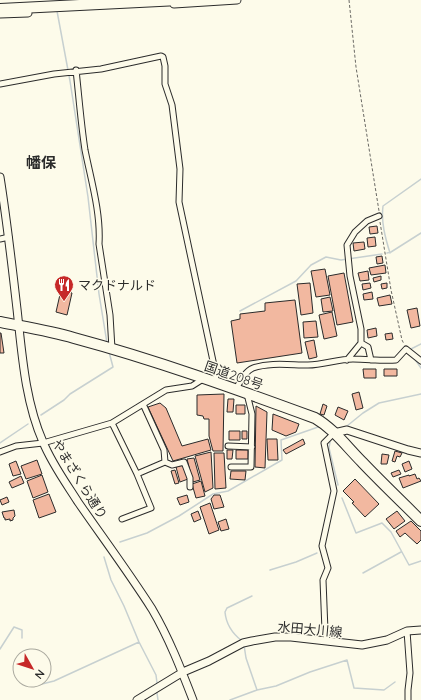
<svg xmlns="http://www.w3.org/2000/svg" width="421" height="700" font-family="Quicksand,'Noto Sans JP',sans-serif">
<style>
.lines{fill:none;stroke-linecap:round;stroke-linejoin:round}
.stream{stroke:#c7d0d0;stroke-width:1.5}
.building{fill:#f2b8a0;stroke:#2b2b2b}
.street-casing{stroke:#2b2b2b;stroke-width:7}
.secondary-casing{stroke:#2b2b2b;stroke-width:9}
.highway-casing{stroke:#2b2b2b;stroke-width:12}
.path{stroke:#6a6964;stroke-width:1;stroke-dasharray:3 2;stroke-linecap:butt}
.street{stroke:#fdfbea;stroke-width:5}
.secondary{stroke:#fdfbea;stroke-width:7}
.highway{stroke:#fdfbea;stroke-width:10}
.labels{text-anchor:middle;stroke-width:3;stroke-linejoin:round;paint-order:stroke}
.poi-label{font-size:13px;fill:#2b2b2b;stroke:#fdfbea;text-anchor:start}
.street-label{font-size:13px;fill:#2b2b2b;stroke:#fdfbea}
.quarter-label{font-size:15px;font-weight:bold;fill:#2b2b2b;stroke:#fdfbea}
</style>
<rect width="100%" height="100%" fill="#fdfbea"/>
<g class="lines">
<path class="stream" d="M57,11l13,70 18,116 11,97 8,49
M387,253l4,-1 30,-19
M390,253c-5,-16 -9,-31 -7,-47l38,-27
M240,311l56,-30 15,-16 15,-8 15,3 41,-6
M411,349l10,-5
M414,358l7,10
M41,415l23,-15 6,-6 43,-27 -4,-15
M347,426l16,-13 16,-10 42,-9
M330,442l-1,6 9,37
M0,443l28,-19
M342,498l14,35 26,-10 9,9 18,33 12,-4
M120,542l27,-9 32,-17 34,-22 15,-3 54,-31 -1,-20 40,-14
M104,557l7,23 13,26 15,36 17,33 1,8
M270,570l26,-8 21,-9
M363,573l38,-21
M242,641c-9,-7 -16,-17 -17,-29l2,-4 25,-12
M244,645l2,13 11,32
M0,649l14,-22 8,3v8
M35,680l3,5 16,-4 85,-39
M157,693l1,7
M230,700l27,-10 19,-4 34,-14 37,-12 7,28 30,2 11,-8"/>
</g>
<path class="building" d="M377,226l1,7 -8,1 -1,-7z
M375,237l1,9 -8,1 -1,-9z
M364,242l1,7 -11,2 -1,-8z
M382,256l1,7 -6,1 -1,-7z
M385,265l1,8 -15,2 -2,-7z
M325,269l5,26 -14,2 -5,-26z
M368,271l1,9 -9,1 -2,-8z
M344,273l9,49 -16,3 -9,-49z
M381,276v4l-7,2 -1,-4z
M310,283l3,30 -12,2 -4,-31z
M370,283l1,5 -8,2 -1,-6z
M387,283v5l-5,1 -1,-5z
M61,290l11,3 -5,22 -11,-3z
M372,292l1,7 -9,1 -1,-6z
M390,295l2,9 -13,2 -2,-8z
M330,297l3,14 -10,1 -2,-13z
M295,300l7,53 -65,10 -6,-42 9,-2v-5l25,-3v-8z
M417,308l3,18 -9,2 -4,-18z
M332,312l5,24 -13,3 -5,-24z
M316,321l2,16 -14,1 -1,-16z
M376,328l1,8 -9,2 -1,-8z
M0,333h1l3,20h-4z
M392,333l1,6 -7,1 -1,-6z
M314,340l3,17 -8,2 -4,-17z
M363,369h13v9h-12z
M384,369h13v7h-13z
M359,392l4,16 -7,2 -4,-16z
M224,394l-1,57h-10l-4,-15v-17h-5l-1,-3 -6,-1v-20z
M228,399h6l-1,13h-6z
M160,403l6,5 16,38 26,-7 3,11 -38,11 -25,-54z
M323,404l4,2 -3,9 -4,-1z
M236,405h9v9h-9z
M256,406l11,6 -2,56 -10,-1z
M338,407l10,4 -4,9 -9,-5z
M273,414l26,10 -3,8 -10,4 -14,-6z
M229,431h11v9h-11z
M242,431h5v8h-5z
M267,439h10l1,21h-10z
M303,439l2,5 -19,10 -3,-4z
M227,450h6l-1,9h-5z
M236,450h12v9h-12z
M395,451l7,2 -2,4 -3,-1 -2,6 -3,-1z
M211,452l2,36 -8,4 -10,-36z
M214,453h10l2,35 -11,1z
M382,454l7,1 -2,9h-6z
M194,458l6,22 -7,2 -6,-23z
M37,460l5,14 -16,5 -5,-13z
M16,461l5,13 -8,2 -4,-12z
M409,461l3,8 -7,3 -3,-8z
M183,465l5,14 -8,3 -4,-15z
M175,470l4,13 -4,1 -4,-13z
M399,470l2,4 -8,3 -2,-4z
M231,471h15l-1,9 -15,-1z
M415,474l2,5 2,-1 2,3 -18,7 -4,-10 10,-3v1z
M42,475l6,17 -15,6 -6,-17z
M21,476l3,7 -12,5 -3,-6z
M355,479l24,25 -14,13 -13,-14 2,-1 -11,-11z
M201,481l4,15 -9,2 -4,-14z
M49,494l7,18 -17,6 -6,-18z
M187,495l2,7 -9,3 -3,-7z
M214,495h6l4,12 -10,2 -3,-10z
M7,497l2,5 -7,3 -2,-5z
M210,503l9,27 -10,4 -9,-27z
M14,510l1,6 -2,2v2l-3,1v-2l-5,1v-2h-1l-2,-6z
M198,511l3,8 -7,3 -3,-8z
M397,511l8,10 -11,8 -8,-10z
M226,519l3,10 -8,2 -3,-9z
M411,521l10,10v9l-4,4 -12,-11 -5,4 -4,-6z"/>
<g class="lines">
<defs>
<path id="street" d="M76,70c3,27 5,54 9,80 6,30 16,63 14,94l11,71 2,34
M0,84l54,-10 47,-5 60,-13 2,1 2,9v18l7,21 8,64 -1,33 37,173 -1,7
M0,239l9,-2
M361,343l7,4 3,13
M347,360l14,-17v-14l-11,-53 -3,-31 8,-13 12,-11 12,-5
M236,389c4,-7 9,-18 17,-21 17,-6 37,-3 55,-3 15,0 30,-6 45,-6 15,0 28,2 43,1l10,-11 15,12
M143,404l21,46 1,12
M112,423l25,51 14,34 -29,11
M228,446l24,1
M0,452l16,-6 27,-3 69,-20 54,-33 26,-4 11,-7
M231,467h20l1,-53 -5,-20
M137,474l28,-12 7,3 12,-3 6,16v9
M407,631l3,42 -2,17v10
M327,640l-2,-9 -2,-51 5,-12 -6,-22 12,-55 -10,-48 10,-10"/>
<path id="secondary" d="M174,4l63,-4
M0,14l28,-1
M0,177c7,44 12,88 17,132 5,45 8,92 26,133 9,22 23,41 35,60 25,36 51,71 74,107 17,29 29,60 41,91
M334,433l13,-3 61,20 13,3
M137,700l46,-28 26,-11 34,-18 9,-2 23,-4h16l71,8 25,-5 20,-9 14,-1"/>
<path id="highway" d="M0,9l179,-9
M0,322c25,5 50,9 74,16 82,22 162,51 241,80 19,11 32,29 47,44 19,20 39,39 59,59"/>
</defs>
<use href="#street" class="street-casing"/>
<use href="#secondary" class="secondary-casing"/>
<use href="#highway" class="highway-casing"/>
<path class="path" d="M349,0l7,67 23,144
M380,222l11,68 11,50 2,4"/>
<use href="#street" class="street"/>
<use href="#secondary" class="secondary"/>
<use href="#highway" class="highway"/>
</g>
<defs>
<symbol id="restaurant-pin" viewBox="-11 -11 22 30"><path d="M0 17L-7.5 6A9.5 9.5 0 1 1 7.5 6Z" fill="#c62828" stroke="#fdfbea"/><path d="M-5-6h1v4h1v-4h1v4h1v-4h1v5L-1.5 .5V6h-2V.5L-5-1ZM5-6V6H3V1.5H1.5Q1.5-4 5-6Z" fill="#fff"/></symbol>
</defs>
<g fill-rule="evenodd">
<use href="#restaurant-pin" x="53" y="274" width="22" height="30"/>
</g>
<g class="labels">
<g class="poi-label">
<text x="78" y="290">マクドナルド</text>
</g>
<g class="street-label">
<text transform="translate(234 375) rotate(19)" y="5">国道208号</text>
<text transform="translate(80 479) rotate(58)" y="5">やまざくら通り</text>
<text transform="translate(310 629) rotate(5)" y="5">水田大川線</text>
</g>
<g class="quarter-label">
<text x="41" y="168">幡保</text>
</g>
</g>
<g transform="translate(32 668) rotate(129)"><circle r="19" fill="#fdfbea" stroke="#a9a89e"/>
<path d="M0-3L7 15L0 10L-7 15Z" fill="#c62828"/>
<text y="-6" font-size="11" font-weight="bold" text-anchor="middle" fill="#2b2b2b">N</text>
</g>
</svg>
